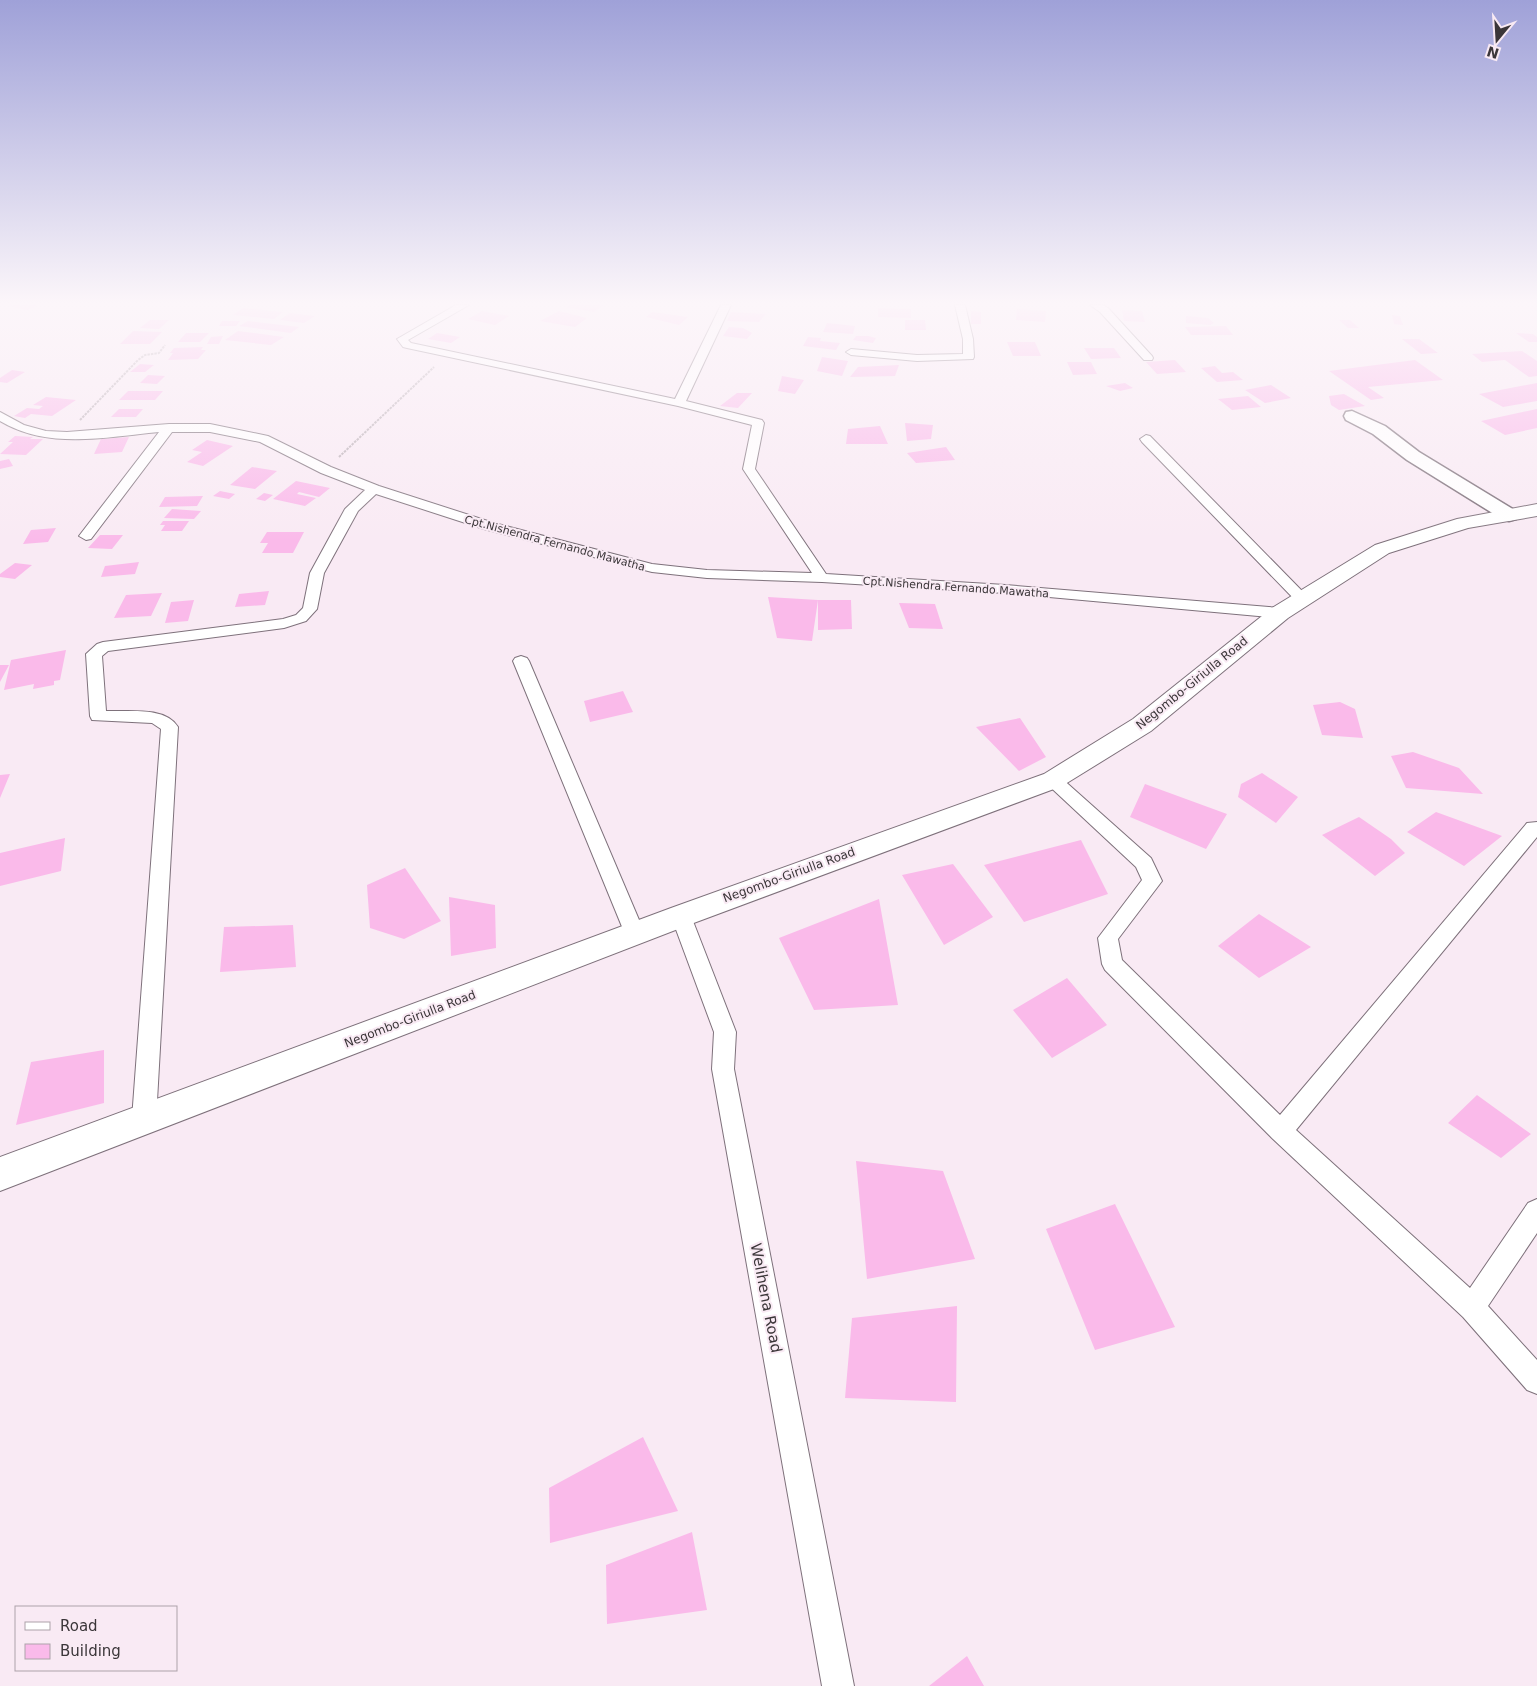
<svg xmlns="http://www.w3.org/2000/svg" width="1537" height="1686" font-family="'DejaVu Sans',sans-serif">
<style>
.building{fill:#fabaea}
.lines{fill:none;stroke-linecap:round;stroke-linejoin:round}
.street-casing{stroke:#7e717b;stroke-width:2}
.secondary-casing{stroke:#7e717b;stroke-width:3}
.primary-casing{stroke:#7e717b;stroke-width:2}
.path{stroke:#baafb6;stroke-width:2;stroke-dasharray:2.5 1;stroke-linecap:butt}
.street{fill:#fff;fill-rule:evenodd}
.secondary{fill:#fff;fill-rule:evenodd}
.primary{fill:#fff;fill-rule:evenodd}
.labels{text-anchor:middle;stroke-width:4;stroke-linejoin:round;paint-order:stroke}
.far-street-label{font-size:11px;fill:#3b3639;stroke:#f9eaf4}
.street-label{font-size:12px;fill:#3b3639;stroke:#f9eaf4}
.near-street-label{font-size:15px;fill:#3b3639;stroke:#f9eaf4}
</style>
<rect width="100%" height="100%" fill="#f9eaf4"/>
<path class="building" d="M12,305h26l-11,5 -18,-4z
M569,305h35l-10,7 -28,-5z
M243,308l40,4 -9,7 -41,-4z
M878,308l33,1v9l-33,-1z
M1017,309l29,2 -1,11 -29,-2z
M1122,310l20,1 3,11 -21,-1z
M482,311l27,5 -14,9 -27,-6z
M559,311l28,7 -12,9 -35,-6z
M971,311l10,1v12h-10z
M652,312l36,5 -9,8 -33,-8z
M731,312l35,2 -7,8 -32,-1z
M290,313l25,3 -11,7 -24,-3z
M1392,315l8,1 3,9 -9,-1z
M1186,316l22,2 6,5 -4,2 -24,-2z
M150,320h19l-10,9 -19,-1z
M905,320h20l1,10h-21z
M1339,320h11l9,8h-11z
M222,321h18l-4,5h-17z
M248,321l51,6 -8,6 -52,-7z
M827,323l28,3 -2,8 -30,-2z
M1226,326l7,9h-42l-6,-8z
M729,327l14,1 9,5 -5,6 -24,-3z
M133,331l29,1 -12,12h-30z
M238,331l46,6 -13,8 -46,-5z
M186,333h23l-9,9h-22z
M437,333l23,4 -9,6 -23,-4z
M1516,333l17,1 4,3v5h-8z
M223,336l-4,8h-12l4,-7z
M856,336h12l8,2 -3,5 -20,-3z
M808,337l13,1 -1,3 20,2 -4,7 -33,-4z
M1402,339h17l19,14 -17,1z
M1007,342h28l6,14h-28z
M203,347l-2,3h5l-8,9 -30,1 5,-7h-3l4,-5z
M1084,348h30l7,10 -30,1z
M1522,351l15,10v15l-8,1 -24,-17 -23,2 -10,-8z
M822,357l26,4 -6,15 -25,-5z
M1175,360l11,12 -29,2 -11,-12z
M1415,360l28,20 -75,7 16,11 -13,2 -42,-29z
M1067,362h24l6,12 -24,1z
M140,364l14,1 -9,7h-15z
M899,365l-4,11 -45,1 8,-10z
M1215,366l7,7 11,-1 10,8 -26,2 -16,-14z
M12,370l13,2 -18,11 -7,-1v-4z
M148,375l17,1 -8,8 -17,-1z
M782,376l22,4 -9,14 -17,-3z
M1125,383l8,5 -13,3 -14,-5z
M1537,383v18l-34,6 -24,-13z
M1271,385l20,13 -26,5 -20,-13z
M128,391h35l-8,9h-36z
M737,393h15l-14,15 -18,-2z
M1344,394l21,12 -26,4 -8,-5 -2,-9z
M1248,396l13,11 -29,3 -14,-11z
M46,397l30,3 -24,16 -21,-2 -6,4 -11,-2 13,-8 12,1 4,-3 -10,-1z
M119,409h24l-7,8h-25z
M1537,409v19l-32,7 -24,-14z
M905,423l28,2 -2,14 -24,2z
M880,426l8,18h-42l2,-15z
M15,436l18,1 -3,2h13l-17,16 -26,-1 13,-12h-5z
M129,437l-7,15 -28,2 7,-15z
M207,440l26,6 -30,20 -16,-4 15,-10 -10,-2z
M946,447l9,13 -39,3 -9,-10z
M9,459l4,7 -13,3v-8z
M252,467l25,4 -22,18 -25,-4z
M296,481l34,7 -11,9 -20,-5 -2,2 19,4 -11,8 -32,-7z
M220,491l15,3 -6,5 -16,-3z
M264,493l9,2 -8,6 -9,-2z
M203,496l-6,10 -38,1 6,-10z
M172,509l29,2 -7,8 -30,-1z
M163,521h26l-7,10h-21l4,-6h-5z
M56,528l-8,14 -25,2 8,-14z
M267,532h37l-11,21h-31l6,-10h-8z
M100,535h23l-11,14 -24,-1z
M139,562l-4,12 -34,3 4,-11z
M15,563l17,2 -17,14 -15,-2v-3z
M269,591l-4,14 -30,2 4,-13z
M162,593l-11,23 -37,2 12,-23z
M768,597l50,3 -6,41 -35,-3z
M194,600l-6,21 -23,2 6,-21z
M818,600h33l1,29 -34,1z
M899,603l36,1 8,25 -34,-1z
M66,650l-6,30 -6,1v4l-21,4 1,-5 -30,6 7,-30z
M0,665h9l-9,17z
M623,691l10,21 -43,10 -6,-21z
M1340,702l15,7 8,29 -41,-3 -9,-30z
M1020,718l26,39 -27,14 -43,-44z
M1413,752l46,16 24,26 -77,-6 -15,-32z
M1262,773l36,24 -22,26 -38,-26 3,-13z
M10,774l-10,24v-23z
M1145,784l82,30 -21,35 -76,-32z
M1436,812l66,24 -38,30 -57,-34z
M1359,817l32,22 14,14 -30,23 -53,-41z
M65,838l-4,33 -61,15v-33z
M1081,840l27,54 -84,28 -40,-57z
M953,864l40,53 -49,28 -42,-70z
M405,868l36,53 -37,18 -34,-11 -3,-43z
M449,897l46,8 1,43 -45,8z
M879,899l19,106 -84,5 -35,-72z
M1259,914l52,33 -52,31 -41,-32z
M293,925l3,42 -76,5 4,-45z
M1067,978l40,47 -55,33 -39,-48z
M104,1050v53l-88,22 15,-63z
M1477,1095l54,39 -30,24 -53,-35z
M856,1161l87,10 32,88 -108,20z
M1115,1204l60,123 -80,23 -49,-121z
M957,1306l-1,96 -111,-4 7,-80z
M643,1437l35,74 -128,32 -1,-55z
M692,1532l15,78 -100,14 -1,-59z
M967,1656l17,30h-55z"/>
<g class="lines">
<defs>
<path id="street" d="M456,305h13l-61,35 3,3 264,56 46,-94h10l-45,96 76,19 2,3 -9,46 71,105 179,11 275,23 5,2 3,3 -3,3 -5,2 -275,-25 -183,-11 -115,-4 -55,-6 -168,-43 -108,-35 -18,17 -34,62 -7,36 -11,12 -22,7 -176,23 -6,5 4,55c22,1 59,-5 72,16l-22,392 -4,7 -8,3 -8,-3 -4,-7 29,-390 -9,-6 -60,-3 -2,-4 -4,-62 11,-10 6,-2 180,-23 13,-4 7,-7 7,-35 35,-64 20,-19 -44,-17 -61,-31 -50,-10h-38l-81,107 -5,1 -7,-4 80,-104c-53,5 -111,18 -159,-11v-9l24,13 22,6 21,1 102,-8h41l58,12 63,31 48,19 115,37 158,41 55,6 105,3 -69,-104 9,-44 -74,-19 -271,-58 -4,-1 -6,-8z
M955,305h10l8,34 1,18 -1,2 -56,2 -66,-6 -5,-3 5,-3 66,6 46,-1v-15z
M1090,305h13l5,3 44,48 1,2 -1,2h-8l-44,-48z
M1146,435l4,1 157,160 2,3 -2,3h-10l-155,-160 -2,-3z
M521,656l6,2 2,3 116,273 -3,6 -7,2 -7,-2 -3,-6 -112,-273 2,-3z
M1053,774l6,2 92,82 11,23 -44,58 4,21 158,155 247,-292 10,-1v15l-241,293 174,158 58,-85 9,-4v34l-49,73 49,54v34l-10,-4 -64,-73 -190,-178 -168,-169 -3,-6 -4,-26 44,-58 -6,-13 -89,-83 -3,-4 3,-4z
M681,908l7,3 3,5 45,116 -2,37 120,617h-32l-110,-617 2,-37 -43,-116 3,-5z"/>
<path id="secondary" d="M1352,411l33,15 34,26 97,59 2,4 -2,4 -7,2 -7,-2 -95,-59 -34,-26 -27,-14 -2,-4 2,-4z"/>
<path id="primary" d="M1537,504v12l-69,12 -79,25 -101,65 -137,113 -89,55 -371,138 -691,267v-34l671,-249 373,-134 89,-55 139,-111 103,-63 82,-26z"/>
</defs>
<use href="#street" class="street-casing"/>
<use href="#secondary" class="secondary-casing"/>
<use href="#primary" class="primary-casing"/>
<path class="path" d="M80,420l58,-60 7,-5 14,-2 6,-8
M339,457l95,-90"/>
<use href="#street" class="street"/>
<use href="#secondary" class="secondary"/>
<use href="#primary" class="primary"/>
</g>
<linearGradient id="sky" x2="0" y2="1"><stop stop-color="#9fa1d8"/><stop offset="0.56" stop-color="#fcf6fa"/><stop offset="1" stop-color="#fcf6fa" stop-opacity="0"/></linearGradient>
<rect width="1537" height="541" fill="url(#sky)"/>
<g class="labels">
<g class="far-street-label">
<text transform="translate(555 543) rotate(15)" y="4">Cpt.Nishendra Fernando Mawatha</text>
<text transform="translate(956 587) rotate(4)" y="4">Cpt.Nishendra Fernando Mawatha</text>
</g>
<g class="street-label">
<text transform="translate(1192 683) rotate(-39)" y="4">Negombo-Giriulla Road</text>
<text transform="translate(789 875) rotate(-20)" y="4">Negombo-Giriulla Road</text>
<text transform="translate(410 1019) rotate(-21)" y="4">Negombo-Giriulla Road</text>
</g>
<g class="near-street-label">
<text transform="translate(766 1298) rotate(79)" y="5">Welihena Road</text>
</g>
</g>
<rect x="15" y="1606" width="162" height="65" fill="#f9eaf4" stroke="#ada2a9"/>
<rect x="25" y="1622" width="25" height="8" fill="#ffffff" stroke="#ada2a9"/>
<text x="60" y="1631" font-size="15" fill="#3b3639">Road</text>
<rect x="25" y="1644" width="25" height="15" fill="#fabaea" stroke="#ada2a9"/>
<text x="60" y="1656" font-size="15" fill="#3b3639">Building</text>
<g transform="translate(1497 40) rotate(198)" stroke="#f9eaf4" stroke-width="4" paint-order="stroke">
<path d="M0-4L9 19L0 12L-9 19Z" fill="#3b3639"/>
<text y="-8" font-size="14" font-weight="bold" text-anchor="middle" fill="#3b3639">N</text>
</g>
</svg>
